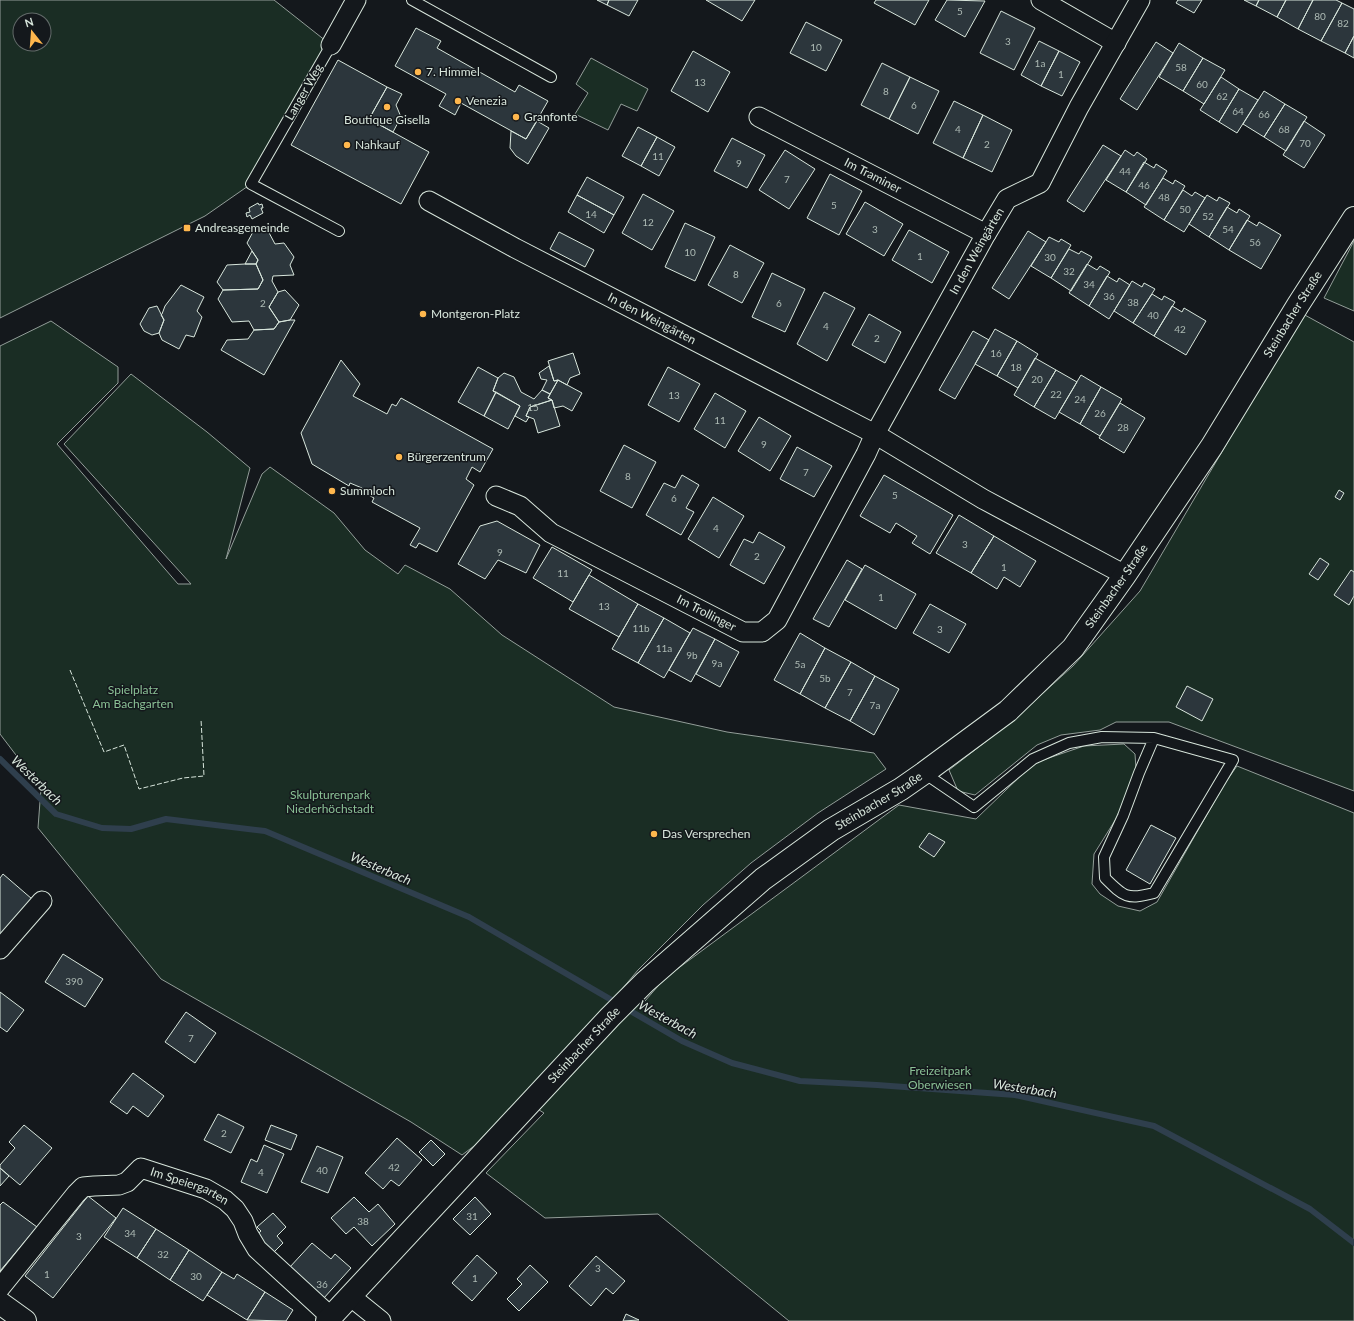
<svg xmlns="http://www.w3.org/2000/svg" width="1354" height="1321" font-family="Lato,sans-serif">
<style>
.green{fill:#1a2d24;stroke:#939e99;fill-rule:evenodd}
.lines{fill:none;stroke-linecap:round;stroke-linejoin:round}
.stream{stroke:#2f3f4d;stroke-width:6}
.building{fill:#2c363c;stroke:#d8e6dc}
.service-casing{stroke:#d8e6dc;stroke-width:12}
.minor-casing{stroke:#d8e6dc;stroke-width:21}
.tertiary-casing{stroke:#d8e6dc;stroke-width:24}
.secondary-casing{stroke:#d8e6dc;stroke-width:24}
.service{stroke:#14181c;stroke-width:10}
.minor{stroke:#14181c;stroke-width:19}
.tertiary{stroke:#14181c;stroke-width:22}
.secondary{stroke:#14181c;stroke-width:22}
.fence{stroke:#d8e6dc;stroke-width:1;stroke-dasharray:5 2;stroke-linecap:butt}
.poi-dot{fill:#ffb74d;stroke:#14181c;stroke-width:1.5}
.labels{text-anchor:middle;stroke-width:3;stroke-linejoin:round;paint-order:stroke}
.number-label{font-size:10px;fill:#adbab4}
.poi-label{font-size:12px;fill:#d8e6dc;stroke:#14181c;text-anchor:start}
.street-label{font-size:12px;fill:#d8e6dc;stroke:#14181c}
.park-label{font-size:12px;fill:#8ac095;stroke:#14181c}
.water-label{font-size:13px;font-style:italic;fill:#d8e6dc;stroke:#14181c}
</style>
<rect width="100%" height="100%" fill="#14181c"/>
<path class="green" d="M0,0h274l57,45 -80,139 -46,32 -205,102zM20,20h24v24h-24z
M591,58l57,31 -11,22 -16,-7 -13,26 -33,-16 13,-21 -12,-9z
M1354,241v70l-30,-13z
M1303,314l51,28v449l-185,-69h-53l-16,8 -39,5 -24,10 -62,50 -17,-4 -9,-21 62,-48 62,-56 67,-75z
M51,321l67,46v16l-61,61 121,140h13l-127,-140 67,-70 76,58 43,36 -24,91 36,-85 8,-7 64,46 31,37 33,24 7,-9 45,24 52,46 112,72 113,25 147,21 12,16 -68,44 -67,50 -48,42 -65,65 -36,43 -128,133 -12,9 -51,-33 -250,-143 -123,-151 3,-40 -41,-54v-388z
M1124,744l11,10 1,15 -17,45 -25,40 -2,30 8,10 18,12 22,5 17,-9 68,-119 12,-17 117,47v508h-565l-131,-107 -113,4 -59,-45 58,-60 -8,-5 105,-109 4,2 20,-23 234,-173 77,14 58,-56 50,-17z"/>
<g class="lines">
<path class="stream" d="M0,759l56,55 46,14 29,1 35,-10 99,12 204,86 213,124 50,22 68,18 77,4 138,10 139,31 156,83 44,34"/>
</g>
<path class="building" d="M597,0h12l-2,5z
M609,0h29l-9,16 -22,-11z
M706,0h49l-13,21z
M876,0h53l-14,25 -41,-22z
M947,0l38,1 -20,36 -30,-17z
M1178,0h24l-8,13 -18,-10z
M1244,0h15l-3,6z
M1259,0h27l-9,17 -21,-11z
M1286,0h27l-15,29 -21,-12z
M1313,0h23l6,3 -21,38 -23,-12z
M1342,3l12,6v27l-9,17 -24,-12z
M1001,11l34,17 -21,42 -34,-17z
M806,22l36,18 -16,31 -36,-18z
M416,28l25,13 -4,7 78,44 4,-7 29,16 -22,38 -65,-36 -6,12 -16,-9 7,-12 -51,-28z
M1354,36v22l-9,-5z
M1039,41l20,10 -18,35 -20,-11z
M1156,42l17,11 -36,57 -17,-11z
M1179,43l24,15 -20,33 -24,-14z
M693,51l37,21 -22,40 -37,-21z
M1059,51l21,11 -18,34 -21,-10z
M1203,58l22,12 -21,34 -21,-13z
M338,60l49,27 -18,32 60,33 -28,52 -110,-59z
M882,63l28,14 -21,42 -28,-14z
M910,77l29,14 -21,43 -29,-15z
M1221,77l18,12 -20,33 -19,-12z
M387,87l15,7 -6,11 5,12 -8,15 -24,-13z
M1239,89l19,11 -21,33 -18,-11z
M1264,91l21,13 -21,33 -21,-13z
M954,101l29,14 -20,43 -30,-15z
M1285,104l22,13 -21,34 -22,-14z
M983,115l29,15 -20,42 -29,-14z
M537,121l12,7 -21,36 -12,-8 -6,-8 1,-17 15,8z
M1304,121l21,14 -21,33 -21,-13z
M638,127l19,10 -16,29 -19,-10z
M657,137l18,10 -16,29 -18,-10z
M732,138l33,17 -18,33 -33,-17z
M1103,145l18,11 -37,56 -17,-11z
M785,150l30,19 -26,40 -30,-19z
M1125,150l9,6 3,-4 10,7 -21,33 -20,-12z
M1144,162l10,6 2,-4 11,7 -21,34 -20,-13z
M830,174l32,17 -23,44 -32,-17z
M587,177l37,20 -10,18 -37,-20z
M1163,178l10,6 2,-4 10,6 -21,34 -20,-13z
M1183,190l9,6 3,-4 10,6 -21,34 -20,-12z
M643,194l31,17 -22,39 -30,-17z
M577,195l37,20 -10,18 -36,-21z
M1207,195l10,6 2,-4 11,6 -21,34 -20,-13z
M865,202l38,22 -19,32 -38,-22z
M258,203l1,2 3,-1 1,4h-2l2,5 -11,6 -2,-4 -3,2 -1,-4 4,-1 -1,-4z
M1227,207l10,6 2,-4 11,7 -21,34 -20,-13z
M1247,220l10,6 2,-4 22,13 -20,34 -32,-19z
M685,223l30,14 -20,44 -30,-14z
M266,227l9,17 9,-1 10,14 -4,8 4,10 -21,1 -1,5 6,11 -9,15 10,15 -5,7 -20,1 -5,-9 -17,1 -14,-23 5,-9 35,-1 5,-9 -7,-16 2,-4 -11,-17 7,-13z
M909,230l40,22 -17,31 -40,-23z
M1028,231l18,11 -37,57 -17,-11z
M559,232l35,18 -9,17 -35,-18z
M1049,237l10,5 2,-3 10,6 -20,33 -20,-12z
M730,245l34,18 -22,40 -34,-18z
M1069,249l10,5 2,-3 11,6 -21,34 -20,-13z
M252,251l6,9 -2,4h-11z
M245,264h11l7,16 -5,9 -35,1 -6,-8 10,-17z
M1087,264l10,6 3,-4 10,6 -21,34 -20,-13z
M772,273l33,16 -20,43 -33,-15z
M1107,276l10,6 2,-4 11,7 -21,34 -20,-13z
M1132,281l10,6 2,-4 11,6 -22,34 -19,-12z
M181,285l23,12 -7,14 5,6 -8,20 -8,-2 -7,14 -17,-9 -3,-7 5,-13 -3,-5 1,-1 3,-8z
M285,290l14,15 -9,15 -11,2 -10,-15 9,-15z
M824,292l31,16 -28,53 -30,-17z
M1152,294l10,6 2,-4 11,6 -21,34 -21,-13z
M157,306l7,14 -5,13 -7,2 -8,-4 -4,-7 9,-16z
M1172,306l10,6 2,-4 22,13 -20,34 -32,-19z
M869,314l32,18 -16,31 -33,-18z
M290,320h5l-31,55 -43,-25 6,-10 21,-1 6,-9 20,-1 5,-7z
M995,329l22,12 -20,35 -22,-12z
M973,331l16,9 -34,59 -16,-9z
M1017,341l21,13 -20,34 -21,-12z
M573,353l7,21 -10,4 -3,7 -9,-5 -4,1 -6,-20z
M1035,358l21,12 -22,37 -20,-12z
M341,360l19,24 -7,12 34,18 5,-10 4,2 5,-8 92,51 -13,23 -8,-5 -6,12 8,6 -37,67 -18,-9 -3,5 -6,-3 10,-17 -48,-26 2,-4 -11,-6 -1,-4 -12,-5 -1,3 -37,-22 -11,-31z
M549,366l5,15 4,-1 -8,14 -8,-4 5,-10 -6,-1 -2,-6z
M478,367l20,11 -5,13 3,1 -12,24 -26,-14z
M668,367l32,17 -21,38 -31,-17z
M1056,370l21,12 -22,37 -21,-12z
M504,373l10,4 7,15 13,7 8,-9 8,4 -2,4 4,2 -22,7 -4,9 3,1 -3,5 -11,-6 5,-10 -27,-15 5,-13z
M1081,375l20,12 -21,37 -21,-12z
M558,380l24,13 -10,18 -9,-5 -9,2 -2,-8 -4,-2z
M1101,387l21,12 -22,37 -20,-12z
M496,392l24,14 -12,23 -24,-13z
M715,393l31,18 -21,37 -31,-19z
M552,400l8,26 -22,7 -4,-14 -8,-3 4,-9z
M1120,403l25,15 -21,35 -25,-15z
M759,417l32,19 -21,35 -32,-20z
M624,445l32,17 -24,46 -32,-17z
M797,447l35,19 -18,31 -34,-18z
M682,475l17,10 -13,23 8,4 -13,23 -35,-20 18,-32 11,5z
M884,475l69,40 -23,39 -18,-11 5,-7 -21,-13 -6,10 -30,-17z
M1339,490l5,3 -4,7 -5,-3z
M713,497l31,19 -25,42 -31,-19z
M959,515l35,21 -23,37 -35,-20z
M497,521l43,24 -14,28 -28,-13 -13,19 -27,-15 22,-38z
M759,532l26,15 -21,37 -34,-19 14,-26 9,4z
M994,536l42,25 -16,26 -16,-10 -7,12 -26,-16z
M552,547l40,23 -19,32 -40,-24z
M1320,558l9,6 -11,16 -9,-6z
M847,560l15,9 -33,58 -16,-8z
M865,565l51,29 -20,35 -51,-29z
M1351,570l3,2v24l-5,9 -15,-10z
M589,575l49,29 -19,33 -50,-28z
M638,604l26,14 -26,45 -26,-14z
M930,604l36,20 -17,29 -36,-20z
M664,618l26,15 -26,45 -26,-15z
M693,628l22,11 -24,43 -22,-12z
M800,633l25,15 -25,46 -26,-14z
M715,639l24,13 -19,35 -24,-13z
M825,648l26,14 -26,46 -25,-14z
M851,662l24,14 -25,45 -25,-13z
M875,676l24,13 -25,46 -24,-14z
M1187,686l26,13 -11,22 -26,-14z
M1151,825l25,13 -26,46 -24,-14z
M929,833l16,9 -11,15 -15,-10z
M3,874l29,25 -30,37 -2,-2v-56z
M63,954l40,25 -18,28 -40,-25z
M0,992l24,18 -17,22 -7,-5z
M186,1012l30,21 -21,30 -30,-21z
M133,1073l31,23 -16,21 -15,-11 -6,8 -17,-12z
M218,1114l26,13 -13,26 -27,-13z
M24,1125l28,23 -32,37 -20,-17v-3l15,-17 -6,-6z
M271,1125l26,10 -6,15 -26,-10z
M397,1138l25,22 -23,26 -8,-6 -8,9 -18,-16z
M431,1140l14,14 -12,12 -14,-14z
M264,1145l20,9 -17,39 -26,-11 10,-23 6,3z
M317,1146l26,11 -15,36 -27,-11z
M0,1168l9,8 -9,10z
M88,1196l28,22 -63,80 -28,-22z
M354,1197l15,15 9,-8 17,20 -23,22 -18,-19 -8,7 -15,-16z
M475,1197l16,17 -21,21 -17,-16z
M3,1202l34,25 -37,44v-66z
M123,1208l33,21 -19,29 -33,-21z
M273,1213l13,14 -9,9 6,7 -12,12 -17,-18 7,-6 -4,-4z
M156,1229l33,21 -19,30 -33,-22z
M312,1243l19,16 4,-5 16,14 -28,31 -34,-31z
M189,1250l33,22 -19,29 -33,-21z
M477,1255l20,18 -25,28 -20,-18z
M596,1256l29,25 -12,13 -7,-6 -15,18 -22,-20z
M530,1265l18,17 -29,29 -12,-12 15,-15 -5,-5z
M222,1272l12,7 3,-5 28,18 -18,28 -40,-25z
M265,1292l28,18 -7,11 -39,-1z
M626,1314l13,6 -16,1z"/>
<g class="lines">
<defs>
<path id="service" d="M412,0l139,77
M331,45l-80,139 88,47
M924,773l50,34 59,-48 36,-16 33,-6 52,1 79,22 -79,133c-27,7 -30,4 -49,-15l-1,-21 19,-41 16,-43 15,-35"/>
<g id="minor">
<path d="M1041,0l75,43"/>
<path d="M331,45l25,-45"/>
<path id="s1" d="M759,117l227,117"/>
<path id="s2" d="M429,201l86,47 360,186 108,65 142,76"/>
<path id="s3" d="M496,496l24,10 31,27 192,99h19l15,-12 89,-166 9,-20 111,-200 21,-35 33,-16 39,-76 61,-107"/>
<path d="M0,949l42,-48"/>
<path id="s4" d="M0,1288l76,-94 7,-7 11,-1 25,-1 8,-3 14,-14 65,21 19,11 10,9 8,12 5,13 9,15 74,68"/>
<path d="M350,1296l31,25"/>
</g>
<path id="tertiary" d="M0,1303l25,18"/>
<g id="secondary">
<path id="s5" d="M327,1321l283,-304 35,-35 118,-103 68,-49 70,-41 23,-16 84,-62 65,-63 52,-73 87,-129 86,-141 56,-87"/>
</g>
</defs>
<use href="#service" class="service-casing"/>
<use href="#minor" class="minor-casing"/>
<use href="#tertiary" class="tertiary-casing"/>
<use href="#secondary" class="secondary-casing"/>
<use href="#service" class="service"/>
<use href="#minor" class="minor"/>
<use href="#tertiary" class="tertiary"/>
<use href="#secondary" class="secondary"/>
<path class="fence" d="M70,670l34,82 20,-7 15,44 44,-11 21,-2 -3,-57"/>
</g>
<g class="poi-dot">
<circle cx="418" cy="72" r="4"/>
<circle cx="458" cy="101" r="4"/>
<circle cx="387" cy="107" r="4"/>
<circle cx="516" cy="117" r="4"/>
<circle cx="347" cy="145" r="4"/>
<rect x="183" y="224" width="8" height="8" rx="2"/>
<circle cx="423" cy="314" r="4"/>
<circle cx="399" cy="457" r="4"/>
<circle cx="332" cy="491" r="4"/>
<circle cx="654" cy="834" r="4"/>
</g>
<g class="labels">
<g class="number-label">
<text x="960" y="15">5</text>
<text x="1320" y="20">80</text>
<text x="1343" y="27">82</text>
<text x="1008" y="45">3</text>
<text x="816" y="51">10</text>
<text x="1040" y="67">1a</text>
<text x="1181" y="71">58</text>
<text x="1061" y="78">1</text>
<text x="700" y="86">13</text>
<text x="1202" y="88">60</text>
<text x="886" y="95">8</text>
<text x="1222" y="100">62</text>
<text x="914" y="109">6</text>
<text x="1238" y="115">64</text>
<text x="1264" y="118">66</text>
<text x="958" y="133">4</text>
<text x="1284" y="133">68</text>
<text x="1305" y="147">70</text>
<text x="987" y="148">2</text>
<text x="658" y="160">11</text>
<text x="739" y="167">9</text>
<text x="1125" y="175">44</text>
<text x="787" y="183">7</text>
<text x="1144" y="189">46</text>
<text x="1164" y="201">48</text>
<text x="834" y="209">5</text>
<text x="1185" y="213">50</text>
<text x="591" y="218">14</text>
<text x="1208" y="220">52</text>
<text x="648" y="226">12</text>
<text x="875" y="233">3</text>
<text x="1228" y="233">54</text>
<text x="1255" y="246">56</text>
<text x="690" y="256">10</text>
<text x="920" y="260">1</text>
<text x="1050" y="261">30</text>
<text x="1069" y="275">32</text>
<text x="736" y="278">8</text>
<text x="1089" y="288">34</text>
<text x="1109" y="300">36</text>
<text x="1133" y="306">38</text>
<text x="263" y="307">2</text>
<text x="779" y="307">6</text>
<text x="1153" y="319">40</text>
<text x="826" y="330">4</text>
<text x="1180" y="333">42</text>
<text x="877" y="342">2</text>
<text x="996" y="357">16</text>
<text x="1016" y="371">18</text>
<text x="1037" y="383">20</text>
<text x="1056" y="398">22</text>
<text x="674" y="399">13</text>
<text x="1080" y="403">24</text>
<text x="533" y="411">15</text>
<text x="1100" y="417">26</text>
<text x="720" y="424">11</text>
<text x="1123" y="431">28</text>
<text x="764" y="448">9</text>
<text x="806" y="476">7</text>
<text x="628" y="480">8</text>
<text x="895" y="499">5</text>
<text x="674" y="502">6</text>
<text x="716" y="532">4</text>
<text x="965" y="548">3</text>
<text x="500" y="556">9</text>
<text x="757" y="560">2</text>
<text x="1004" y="571">1</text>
<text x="563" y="577">11</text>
<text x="881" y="601">1</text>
<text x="604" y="610">13</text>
<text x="641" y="632">11b</text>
<text x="940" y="633">3</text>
<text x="664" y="652">11a</text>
<text x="692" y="659">9b</text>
<text x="717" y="667">9a</text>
<text x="800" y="668">5a</text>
<text x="825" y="682">5b</text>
<text x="850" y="696">7</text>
<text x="875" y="709">7a</text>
<text x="74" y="985">390</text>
<text x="191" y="1042">7</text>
<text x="224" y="1137">2</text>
<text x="394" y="1171">42</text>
<text x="322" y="1174">40</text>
<text x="261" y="1176">4</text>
<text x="472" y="1220">31</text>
<text x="363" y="1225">38</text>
<text x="130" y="1237">34</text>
<text x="79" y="1240">3</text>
<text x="163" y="1258">32</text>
<text x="598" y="1272">3</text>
<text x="47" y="1278">1</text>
<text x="196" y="1280">30</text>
<text x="475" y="1282">1</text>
<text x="322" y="1288">36</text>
</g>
<g class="poi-label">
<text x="426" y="76">7. Himmel</text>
<text x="466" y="105">Venezia</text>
<text x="524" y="121">Granfonte</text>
<text x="387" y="124" text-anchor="middle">Boutique Gisella</text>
<text x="355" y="149">Nahkauf</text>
<text x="195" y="232">Andreasgemeinde</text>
<text x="431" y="318">Montgeron-Platz</text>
<text x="407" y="461">Bürgerzentrum</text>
<text x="340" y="495">Summloch</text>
<text x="662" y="838">Das Versprechen</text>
</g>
<g class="street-label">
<text transform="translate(304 92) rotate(-60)" y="4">Langer Weg</text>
<text dy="4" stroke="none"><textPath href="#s1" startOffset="128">Im Traminer</textPath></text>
<text dy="4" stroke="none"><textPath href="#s3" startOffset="741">In den Weingärten</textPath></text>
<text dy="4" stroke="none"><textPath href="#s5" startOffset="1409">Steinbacher Straße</textPath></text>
<text dy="4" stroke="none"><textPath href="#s2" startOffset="252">In den Weingärten</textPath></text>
<text dy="4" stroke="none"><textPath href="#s5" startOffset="1085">Steinbacher Straße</textPath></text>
<text dy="4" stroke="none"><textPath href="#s3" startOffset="242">Im Trollinger</textPath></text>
<text dy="4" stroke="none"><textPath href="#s5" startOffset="761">Steinbacher Straße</textPath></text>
<text dy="4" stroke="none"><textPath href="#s5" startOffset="377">Steinbacher Straße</textPath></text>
<text dy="4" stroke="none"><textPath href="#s4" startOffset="247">Im Speiergarten</textPath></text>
</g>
<g class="park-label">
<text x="133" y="694">Spielplatz<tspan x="133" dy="14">Am Bachgarten</tspan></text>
<text x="330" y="799">Skulpturenpark<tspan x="330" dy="14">Niederhöchstadt</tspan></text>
<text x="940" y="1075">Freizeitpark<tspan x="940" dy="14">Oberwiesen</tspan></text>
</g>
<g class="water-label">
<text transform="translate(37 780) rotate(44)" y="5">Westerbach</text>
<text transform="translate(381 868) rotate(23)" y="5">Westerbach</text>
<text transform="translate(668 1019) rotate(29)" y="5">Westerbach</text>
<text transform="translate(1025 1088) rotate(9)" y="5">Westerbach</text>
</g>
</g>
<g transform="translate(32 32) rotate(343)"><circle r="19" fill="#14181c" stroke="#626a69"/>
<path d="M0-3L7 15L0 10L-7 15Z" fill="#ffb74d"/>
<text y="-6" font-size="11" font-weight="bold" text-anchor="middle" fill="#d8e6dc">N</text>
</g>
</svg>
